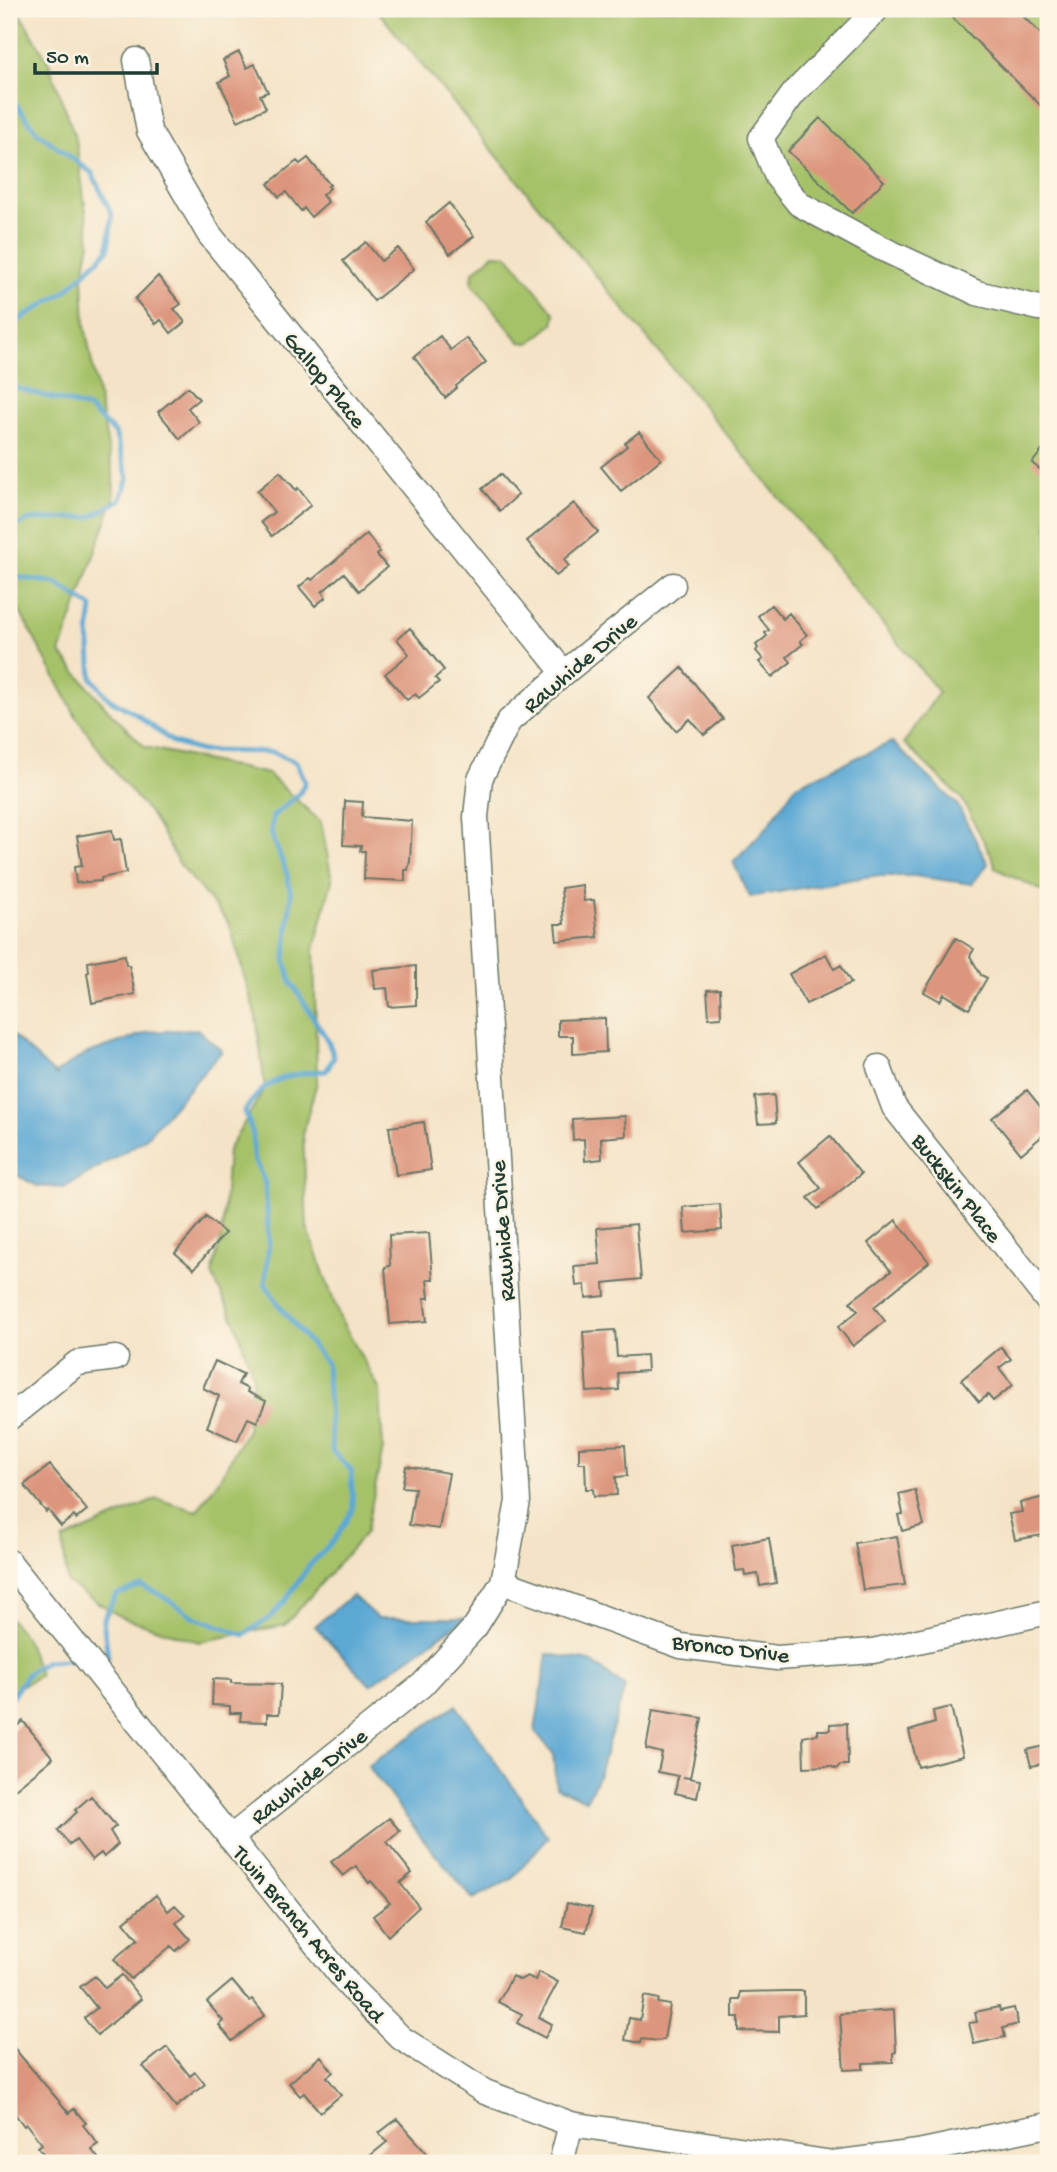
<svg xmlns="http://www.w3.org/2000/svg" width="1057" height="2172" font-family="'Gochi Hand',sans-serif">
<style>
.green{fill:#a6c269;stroke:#62804e;stroke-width:2}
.water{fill:#5ba8d4;stroke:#3d7284;stroke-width:2}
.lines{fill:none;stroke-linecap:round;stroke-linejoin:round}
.stream{stroke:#5ba8d4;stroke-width:5}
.building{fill:#dd967e}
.minor-casing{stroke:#6a7767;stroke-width:27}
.minor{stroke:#fff;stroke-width:24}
.labels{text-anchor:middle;stroke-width:5;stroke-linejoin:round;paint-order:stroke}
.street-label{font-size:23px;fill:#1f3d34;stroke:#fcf5e5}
</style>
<rect width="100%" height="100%" fill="#fcf5e5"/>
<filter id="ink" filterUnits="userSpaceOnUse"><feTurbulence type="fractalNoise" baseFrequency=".0143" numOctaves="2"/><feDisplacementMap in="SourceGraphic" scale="14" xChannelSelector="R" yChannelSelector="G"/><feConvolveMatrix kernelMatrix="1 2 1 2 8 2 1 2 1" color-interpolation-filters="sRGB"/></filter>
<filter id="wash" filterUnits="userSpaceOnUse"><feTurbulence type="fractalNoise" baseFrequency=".00686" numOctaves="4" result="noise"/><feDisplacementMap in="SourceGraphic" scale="28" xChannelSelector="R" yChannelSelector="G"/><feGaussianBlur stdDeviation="1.57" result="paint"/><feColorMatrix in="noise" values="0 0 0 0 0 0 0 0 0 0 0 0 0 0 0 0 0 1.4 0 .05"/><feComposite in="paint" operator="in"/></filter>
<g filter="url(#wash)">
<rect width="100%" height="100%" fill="#f4e3c6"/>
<path class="green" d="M9,9h8l31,52 28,79 14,102 -7,36 2,48 28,148 1,24 -54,155 49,58 36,36 123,27 53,48 11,58 -18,70 3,132 -14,50 4,95 33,91 40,72 3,59 -17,83 -81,93 -86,17 -78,-25 -54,-34 -4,-43 94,-41 40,12 23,-33 27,-48 6,-54 -17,-52 -24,-49 10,-41 6,-84 37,-62 -9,-71 -27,-94 -49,-58 -28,-49 -34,-40 -41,-58 -57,-106 -11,-10z
M376,9h672v885l-53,-26 -1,-7 -32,-62 -58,-56 35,-51z
M494,254l14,1 47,59 -2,10 -23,19 -10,-1 -48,-58 1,-12z
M1048,1006v50c-13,-17 -9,-33 0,-50z
M9,1617l16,20 15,38 -31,18z"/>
<path class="water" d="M892,742l65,62 31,60 -16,20 -57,-8h-44l-121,21 -17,-35 34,-35 29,-42z
M197,1029l25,22 -78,89 -80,48 -27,-2 -22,-12 -6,-11v-131l49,45 -2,-4 29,-19 64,-22z
M352,1595l25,23h89l-96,67 -55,-59z
M547,1654l43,7 35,26 -27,90 -12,23 -30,-13 -3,-34 -18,-22z
M456,1705l92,132 -36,42 -39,20 -51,-61 -54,-72z"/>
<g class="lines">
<path class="stream" d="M9,95l28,37 55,41 20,42 -4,35 -42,41 -57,35
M9,386l79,22 27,25 13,45 -7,21 -30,18 -61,3 -21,9
M9,576l47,7 36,24 -3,26 3,45 17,21 27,15 38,29 27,8 71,1 24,10 9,21 -6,11 -26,22 -2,17 16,41 4,20 -6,67 6,21 37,59 6,16 -8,14c-36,2 -61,7 -81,40l8,24v21l12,27 4,58 -4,43 16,24 45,55 6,88 19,19 2,39 -18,30 -26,27 -24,35 -14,16 -27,18 -49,-18 -34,-22 -19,-9 -26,9 -13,25 5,36 -5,1
M9,1701l18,-27 19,-13 24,-1"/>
</g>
<g id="blocks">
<path class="building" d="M962,9h54l32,32v72l-95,-95z
M239,52l8,16 8,-4 13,28 -8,3 6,13 -28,13 -19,-39 11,-6 -7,-16z
M820,118l64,63 -32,32 -64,-62z
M308,158l22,27 -2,1 2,2 -8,7 6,7 -17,15 -7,-9 -3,3 -15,-19 -7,5 -11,-13 29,-23 3,3z
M449,203l25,33 -24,18 -24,-32z
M366,242l15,19 17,-13 16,21 -40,32 -31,-40z
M158,276l23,28 -7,5 11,13 -14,11 -10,-13 -5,4 -21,-25z
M440,336l11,14 15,-12 20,24 -30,24 1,2 -12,10 -31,-41z
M188,387l11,12 -11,9 11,14 -19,17 -22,-27z
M639,432l22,27 -40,32 -20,-24 26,-21 -2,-3z
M1048,443v33l-16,-13z
M280,472l16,18 2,-2 13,17 -39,31 -11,-14 13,-10 -17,-21z
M500,474l18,21 -18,16 -18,-22z
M574,503l24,29 -34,28 5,6 -13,10 -29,-35z
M367,534l13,18 -3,3 10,12 -28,24 -15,-18 -22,19 4,5 -11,9 -16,-19 11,-9 2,2z
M771,605l12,14 6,-6 18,22 -7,6 3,3 -16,13 4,5 -19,15 -13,-15 4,-3 -7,-8 2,-3 -2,-3 11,-9 -2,-3 4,-3 -11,-14z
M410,628l34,42 -9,8 4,4 -20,16 -4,-4 -8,6 -22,-26 24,-20 -12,-15z
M682,668l41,51 -19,16 -14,-16 -14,12 -27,-33z
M345,801l18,1 -1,15 50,4 -2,40 -2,9h-3v11l-41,-2 1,-28h-5l1,-5 -18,-1z
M112,830l2,10 7,-1 5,34 -25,5v3l-25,2 -2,-16 8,-1 -5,-30z
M582,885l2,16 10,-1 4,37 -41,4 -2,-17h9l-3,-36z
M956,938l18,11 -4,7 11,19 6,3 -18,31 -25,-15 -4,7 -16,-9z
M826,954l8,15 7,-4 10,18 -45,21 -17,-30z
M125,955l1,10h3l6,29 -43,9 -5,-30 2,-1 -1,-10z
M416,966v39l-27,2 -2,-19 -12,1 -2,-19z
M720,989l1,28 -12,1 -2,-28z
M605,1018l1,34 -33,2v-18h-15v-16z
M1027,1090l21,26v15l-27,23 -29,-36z
M774,1095l2,28 -18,1 -3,-27z
M625,1116l1,20 -25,2 1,21 -17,2 -1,-22 -11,1 -1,-21z
M424,1122l7,48 -35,5 -7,-48z
M830,1136l31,38 -43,35 -10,-11 13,-10 -22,-26z
M720,1204l2,26 -37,3 -2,-26z
M206,1217l19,16 -31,36 -19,-16z
M896,1220l33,42 -55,45 11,14 -32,25 -15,-19 20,-16 -8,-9 41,-31 -23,-28z
M636,1224l5,55 -37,4 1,13 -19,2 -1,-13 -9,1 -2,-20 26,-2 -3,-36z
M429,1233l4,46h-6l2,19h-5l3,23 -37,3 -5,-57 5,-1 -1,-31z
M615,1330l2,27 29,-2 1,16 -29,2 1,17 -32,2 -4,-60z
M1001,1347l10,12 -12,9 14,17 -20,16 -5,-6 -9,7 -18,-22z
M215,1361l28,13 -5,10 10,5 -1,3 19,9 -9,21 -9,-4 -11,23 -30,-14 12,-31 -16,-8z
M625,1445l2,31 -11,1 1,18 -23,1 -1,-7h-7l-1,-26h-6v-16z
M50,1465l37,45 -11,9 -2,-3 -13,10 -13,-16 -2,2 -22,-27z
M406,1466l43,7 -10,56 -30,-4 6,-37 -13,-1z
M915,1490l9,35 -22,6 -4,-16 5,-1 -4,-20z
M1048,1496v38l-33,6 -6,-26 13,-2 -2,-9z
M897,1536l8,49 -42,5 -8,-47z
M769,1538l7,45 -16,3 -2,-12 -13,2 -1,-6 -8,1 -4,-26z
M213,1679l18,1v3l50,1 -2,30h-12v8l-27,-1 1,-8h-11v-7l-18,-1z
M951,1707l12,49 -45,11 -9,-36 26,-8 -2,-12z
M653,1710l49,8 -12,60 -7,-1 17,3 -3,18 -22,-5 3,-17 -20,-4 4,-19 -16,-4z
M23,1721l30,37 -44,36v-61z
M847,1723l1,42h-8l-4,4 -6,-3 -26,1 -1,-30 15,-3v-4h12v-6z
M1044,1746l3,17 -16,3 -4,-16z
M91,1796l25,30 -6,5 8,13 -14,13 -3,-4 -9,7 -16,-20 -6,5 -12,-15 19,-18 -2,-2z
M389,1818l11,13 -13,11 25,31 -12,10 19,24 -31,29 -15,-20 17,-13 -19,-22 -2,2 -13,-17 -13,10 -12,-14z
M156,1895l12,16 7,-6 10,10 -9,8 14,16 -14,12 -5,-5 -40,33 -17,-20 24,-20 -14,-17z
M567,1903l25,5 -6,24 -24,-5z
M539,1972l19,10 -19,35 13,7 -7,14 -28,-15 5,-9 -24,-12 14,-26 8,4 7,-4 8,4z
M122,1975l19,24 -44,36 -13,-17 13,-10 -17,-21 15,-11 10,12z
M232,1981l17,20 3,-2 13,16 -33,26 -13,-16 4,-4 -16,-19z
M787,1991h17v23l-25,2v16l-40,-1v-14h-6v-18h7v-7z
M644,1996l15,3 -1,4 12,2 -6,34 -5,2 -17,-2 -1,4 -16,-3 4,-22 11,2z
M999,2007l1,4 14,-3 4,16 -15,4 2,9 -31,7 -5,-21 8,-1 -2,-10z
M894,2010l2,42 -3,1v9l-30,1v6l-19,1 -4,-56z
M9,2042l60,71 5,-4 12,14 -3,2 15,19 -7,5 11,14h-51l-13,-16 4,-3 -16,-20 -2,2 -9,-12 -6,5z
M167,2047l23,29 5,-4 10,12 -29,23 -33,-41z
M321,2056l12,16 -6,5 14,18 -21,17 -16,-19 -4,3 -11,-13z
M397,2119l30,34 -1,1 7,9h-72l26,-21 -8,-9z"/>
</g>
</g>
<g filter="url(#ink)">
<use href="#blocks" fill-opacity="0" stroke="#6a7767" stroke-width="2"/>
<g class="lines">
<defs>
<path id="minor" d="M877,9l-83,84 -33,45 16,39 22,27 82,44 96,45 62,15h9
M136,60l13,71 60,103 355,439
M879,1067l15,40 154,194
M9,1418l68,-55 39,-5
M9,1562l342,426 50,50 84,54 86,32 262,39 85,-11 130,-27
M503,1582l178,64 96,12 96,-7 175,-39
M230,1838l192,-153 53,-58 28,-45 15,-81 -42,-684 4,-38 29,-58 55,-48 109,-88
M561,2163l10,-39"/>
</defs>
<use href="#minor" class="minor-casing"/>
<use href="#minor" class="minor"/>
</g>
</g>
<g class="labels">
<g class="street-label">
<text transform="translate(326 379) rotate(51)" y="8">Gallop Place</text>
<text transform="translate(579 662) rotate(-40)" y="8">Rawhide Drive</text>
<text transform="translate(958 1187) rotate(52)" y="8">Buckskin Place</text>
<text transform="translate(501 1231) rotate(-94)" y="8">Rawhide Drive</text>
<text transform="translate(731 1647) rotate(7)" y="8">Bronco Drive</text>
<text transform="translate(308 1775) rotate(-38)" y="8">Rawhide Drive</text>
<text transform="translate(310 1933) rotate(50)" y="8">Twin Branch Acres Road</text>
</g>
</g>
<rect width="1057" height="2172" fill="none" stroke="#fcf5e5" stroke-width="35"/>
<path d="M35 63v10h122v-10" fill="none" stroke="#1f3d34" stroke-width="3.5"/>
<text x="46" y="63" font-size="21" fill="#1f3d34" stroke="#fcf5e5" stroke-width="5" paint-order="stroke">50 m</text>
</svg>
